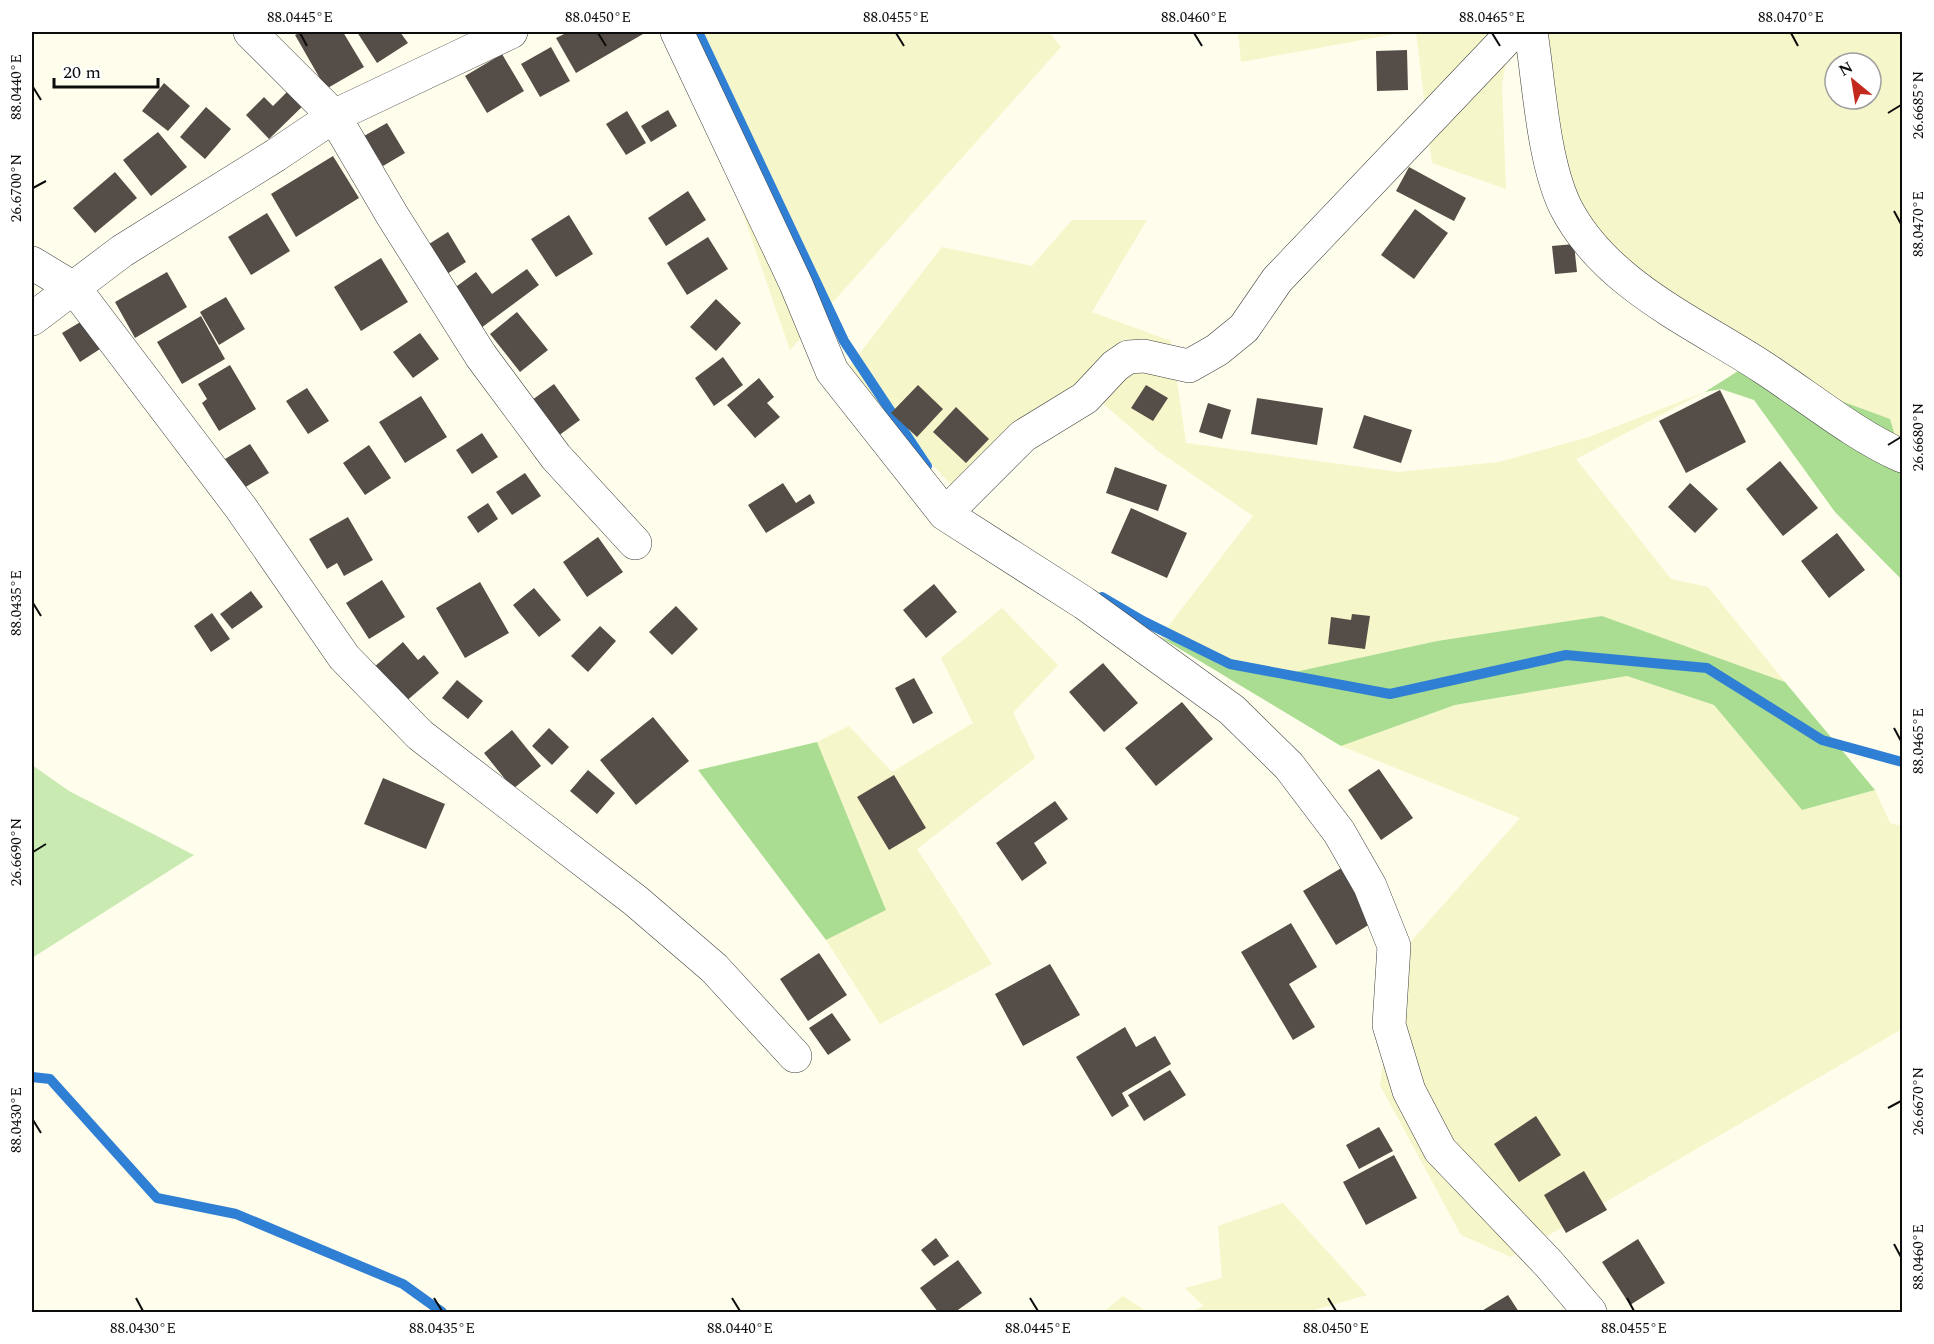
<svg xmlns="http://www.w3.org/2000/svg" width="1934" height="1344" font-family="Spectral,serif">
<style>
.farmland{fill:#f5f6c9;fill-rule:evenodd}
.green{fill:#c9ebb2}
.forest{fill:#aadd91}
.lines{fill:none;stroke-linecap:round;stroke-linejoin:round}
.stream{stroke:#2f7fd4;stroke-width:10}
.building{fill:#554e48}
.minor-casing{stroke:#3f3f3f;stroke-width:34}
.minor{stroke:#fff;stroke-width:33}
.ticks{fill:none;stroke:#0c0c0c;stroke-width:2}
.neatline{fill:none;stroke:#0c0c0c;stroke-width:2}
.ticks-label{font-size:15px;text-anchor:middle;fill:#0c0c0c}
</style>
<rect width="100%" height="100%" fill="#fffdeb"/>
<path class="farmland" d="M671,32h378l12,15 -271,303 -62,-180z
M1238,32h168l-165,30z
M1416,32h95l-9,53 4,104 -74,-26z
M1529,32h373v427l-13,-40 -168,-62 -162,-150zM1835,63h36v36h-36z
M1072,220h75l-55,92 79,29 15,102 212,29 101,-10 90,-25 116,-45 -129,67 95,120 37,8 77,95 -183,-66 -165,25 -156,34 -121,-38 93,-121 -95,-65 -73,-63 -127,104 -112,-121 96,-124 90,19z
M1002,608l56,57 -45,48 22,45 -118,91 75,115 -112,60 -54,-84 60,-30 -69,-168 32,-16 43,46 81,-49 -32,-65z
M1627,676l87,29 88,105 73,-20 15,33 12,3v203l-391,228 -50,-22 -81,-150 18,-129 122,-138 -179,-72 114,-41z
M1283,1203l84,92 -60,17h-117l14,-6 -19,-18 37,-10 -4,-52z
M1123,1296l24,16h-43z"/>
<path class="green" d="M32,765l37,26 125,64 -162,103z"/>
<path class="forest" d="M1746,366l144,53 12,40v121l-67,-68 -81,-112 -33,-11 -16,3z
M1602,616l183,66 90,108 -73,20 -88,-105 -87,-29 -172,29 -114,41 -181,-109 121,38 156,-34z
M817,742l69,168 -60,30 -128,-170z"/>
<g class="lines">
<path class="stream" d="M698,32l146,309 83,125
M1102,597l41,24 87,43 160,30 176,-39 141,13 115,72 80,22
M32,1077l18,2 107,119 79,16 167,70 39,28"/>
</g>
<path class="building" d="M301,32h42l21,35 -38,22 -31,-54z
M357,32h43l8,11 -31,20z
M568,32h73l2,2 -67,39 -20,-35z
M551,47l19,34 -30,16 -19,-33z
M1407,50l1,40 -31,1 -1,-40z
M502,54l22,37 -37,22 -22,-37z
M164,83l26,23 -22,25 -26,-20z
M295,84l15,15 -41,40 -23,-24 18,-18 9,9z
M206,107l25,22 -26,30 -25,-22z
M668,110l9,16 -26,16 -10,-16z
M627,111l19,32 -20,12 -20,-31z
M387,123l18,30 -22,13 -19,-30z
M158,132l29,35 -36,29 -28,-36z
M333,156l26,42 -63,39 -25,-43z
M1409,167l57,31 -12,23 -58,-30z
M115,172l22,26 -42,35 -22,-25z
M688,191l18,29 -40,26 -18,-28z
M1415,209l33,24 -34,46 -33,-24z
M267,213l23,38 -39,24 -23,-38z
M569,215l24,39 -37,23 -25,-38z
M448,232l18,30 -19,12 -18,-30z
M708,237l20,32 -41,26 -20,-32z
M1574,244l3,28 -22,2 -3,-28z
M381,258l27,44 -47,29 -27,-44z
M527,269l12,16 -58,43 -28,-39 23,-17 16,22z
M167,272l20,35 -52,31 -20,-36z
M226,297l19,32 -26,16 -19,-33z
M716,299l25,24 -25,28 -26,-24z
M517,312l31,38 -28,22 -30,-38z
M201,316l24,43 -43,25 -25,-42z
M82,321l18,28 -20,13 -18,-29z
M420,333l19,26 -26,19 -20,-26z
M723,357l20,28 -29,21 -19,-28z
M230,365l26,44 -37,22 -17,-28 5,-4 -9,-15z
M759,378l15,19 -7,6 13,14 -25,21 -28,-33z
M554,384l26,36 -26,19 -26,-36z
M918,385l25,24 -26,28 -26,-24z
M1146,385l22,13 -15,23 -22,-13z
M307,388l22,33 -21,13 -22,-33z
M1720,390l26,52 -60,31 -27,-52z
M421,396l26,41 -42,26 -26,-41z
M1257,398l66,10 -6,37 -66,-11z
M1208,403l23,7 -9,29 -23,-7z
M956,407l33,32 -23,24 -33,-31z
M1364,415l48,15 -11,33 -48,-15z
M482,433l16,24 -26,17 -16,-24z
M250,444l19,29 -25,15 -19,-29z
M369,445l22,33 -26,17 -22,-32z
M1780,461l38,47 -35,28 -37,-47z
M1115,467l52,18 -9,26 -52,-18z
M525,473l16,23 -29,19 -16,-23z
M783,483l13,20 14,-9 5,9 -49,30 -18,-28z
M1690,483l28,26 -23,24 -27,-26z
M488,503l10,16 -20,14 -11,-16z
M1131,508l56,25 -20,45 -56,-25z
M348,517l25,43 -29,16 -7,-13 -10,6 -18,-30z
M1837,533l28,37 -36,28 -28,-37z
M598,537l25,35 -36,25 -24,-35z
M382,580l23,37 -36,22 -23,-36z
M480,582l29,51 -44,25 -29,-50z
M934,584l23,28 -31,26 -23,-28z
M534,588l27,32 -22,17 -26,-32z
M251,591l12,16 -31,22 -12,-15z
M676,606l22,23 -26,26 -23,-23z
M212,613l18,26 -19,13 -17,-26z
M1352,614l18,2 -5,33 -37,-5 3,-27 20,3z
M600,626l16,15 -28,31 -17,-16z
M403,642l15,18 6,-5 15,18 -35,30 -31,-35z
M1103,663l35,40 -34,29 -35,-40z
M914,678l19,35 -20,11 -18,-36z
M457,680l26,21 -15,18 -26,-21z
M1182,702l31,37 -57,47 -31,-38z
M653,717l36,44 -53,44 -36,-45z
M549,728l20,19 -17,18 -20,-19z
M512,730l29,36 -28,23 -29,-36z
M1379,769l34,49 -32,22 -33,-50z
M588,770l27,23 -18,21 -27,-23z
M894,775l32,53 -37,22 -32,-53z
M383,778l62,26 -19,45 -62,-25z
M1055,801l13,18 -34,24 13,20 -25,18 -26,-38z
M1343,867l32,54 -39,24 -33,-54z
M1291,923l26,44 -28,17 26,43 -22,13 -52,-88z
M819,953l28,42 -39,26 -28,-42z
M1050,964l30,51 -57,31 -28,-52z
M832,1013l19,27 -23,15 -19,-27z
M1125,1027l11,20 19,-11 16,28 -49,29 7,13 -17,11 -36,-60z
M1170,1070l16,25 -42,26 -16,-26z
M1536,1116l25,39 -42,27 -25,-38z
M1379,1127l14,24 -34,18 -13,-24z
M1394,1155l23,43 -51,27 -23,-43z
M1584,1171l23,39 -41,23 -22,-38z
M936,1238l13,18 -15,10 -13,-16z
M1638,1239l27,44 -35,22 -28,-43z
M958,1260l24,33 -27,19h-17l-18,-24z
M1508,1295l11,17h-39z"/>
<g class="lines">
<defs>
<path id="minor" d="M250,32l84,84 58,99 89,141 75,101 79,86
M677,32l119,252 36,87 113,143 139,89 148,107 57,56 50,66 31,54 24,60 -5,79 20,66 31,59 109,114 41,48
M1531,32c8,51 12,128 34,174 39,78 129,116 199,162 46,30 89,66 138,88
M32,263l43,26 166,219 103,149 76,78 216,166 78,67 81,88
M32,319l90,-68 154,-96 58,-39 177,-84
M945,514l78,-78 62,-38 30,-32 13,-9 16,-1 45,10 28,-16 27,-22 33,-48 236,-248"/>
</defs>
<use href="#minor" class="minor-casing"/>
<use href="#minor" class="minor"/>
</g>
<path class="ticks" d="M300,33l7,13M598,33l8,13M896,33l8,13M1194,33l8,13M1492,33l8,13M1791,33l7,13M33,87l8,13M1888,113l13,-8M33,188l13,-7M1894,211l7,13M1888,445l13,-8M33,603l8,13M1894,728l7,13M33,852l13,-8M1888,1108l13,-7M33,1120l8,13M1894,1244l7,13M136,1298l7,13M434,1298l8,13M732,1298l8,13M1030,1298l8,13M1328,1298l8,13M1627,1298l7,13"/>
<rect width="1934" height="1344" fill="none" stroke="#ffffff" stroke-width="66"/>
<g transform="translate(1853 81) rotate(330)"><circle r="28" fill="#ffffff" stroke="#9e9e9e" stroke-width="1.5"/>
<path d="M0-4.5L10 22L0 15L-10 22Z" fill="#c3291d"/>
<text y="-9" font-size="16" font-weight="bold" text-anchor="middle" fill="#0c0c0c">N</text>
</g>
<path d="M54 78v9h104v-9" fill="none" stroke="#0c0c0c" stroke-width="3"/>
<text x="63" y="78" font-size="18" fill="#0c0c0c" stroke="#ffffff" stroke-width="4.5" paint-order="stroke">20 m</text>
<rect x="33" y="33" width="1868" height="1278" class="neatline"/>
<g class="ticks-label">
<text x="300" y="22">88.0445°E</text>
<text x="598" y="22">88.0450°E</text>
<text x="896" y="22">88.0455°E</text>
<text x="1194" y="22">88.0460°E</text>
<text x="1492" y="22">88.0465°E</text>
<text x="1791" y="22">88.0470°E</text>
<text transform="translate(16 87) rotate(-90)" y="5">88.0440°E</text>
<text transform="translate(1918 105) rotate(-90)" y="5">26.6685°N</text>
<text transform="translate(16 188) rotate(-90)" y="5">26.6700°N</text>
<text transform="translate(1918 224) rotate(-90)" y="5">88.0470°E</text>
<text transform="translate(1918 437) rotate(-90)" y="5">26.6680°N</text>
<text transform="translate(16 603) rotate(-90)" y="5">88.0435°E</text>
<text transform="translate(1918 741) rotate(-90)" y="5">88.0465°E</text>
<text transform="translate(16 852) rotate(-90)" y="5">26.6690°N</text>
<text transform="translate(1918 1101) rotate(-90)" y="5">26.6670°N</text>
<text transform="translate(16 1120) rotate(-90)" y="5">88.0430°E</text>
<text transform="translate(1918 1257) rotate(-90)" y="5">88.0460°E</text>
<text x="143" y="1333">88.0430°E</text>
<text x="442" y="1333">88.0435°E</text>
<text x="740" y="1333">88.0440°E</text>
<text x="1038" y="1333">88.0445°E</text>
<text x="1336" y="1333">88.0450°E</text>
<text x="1634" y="1333">88.0455°E</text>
</g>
</svg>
